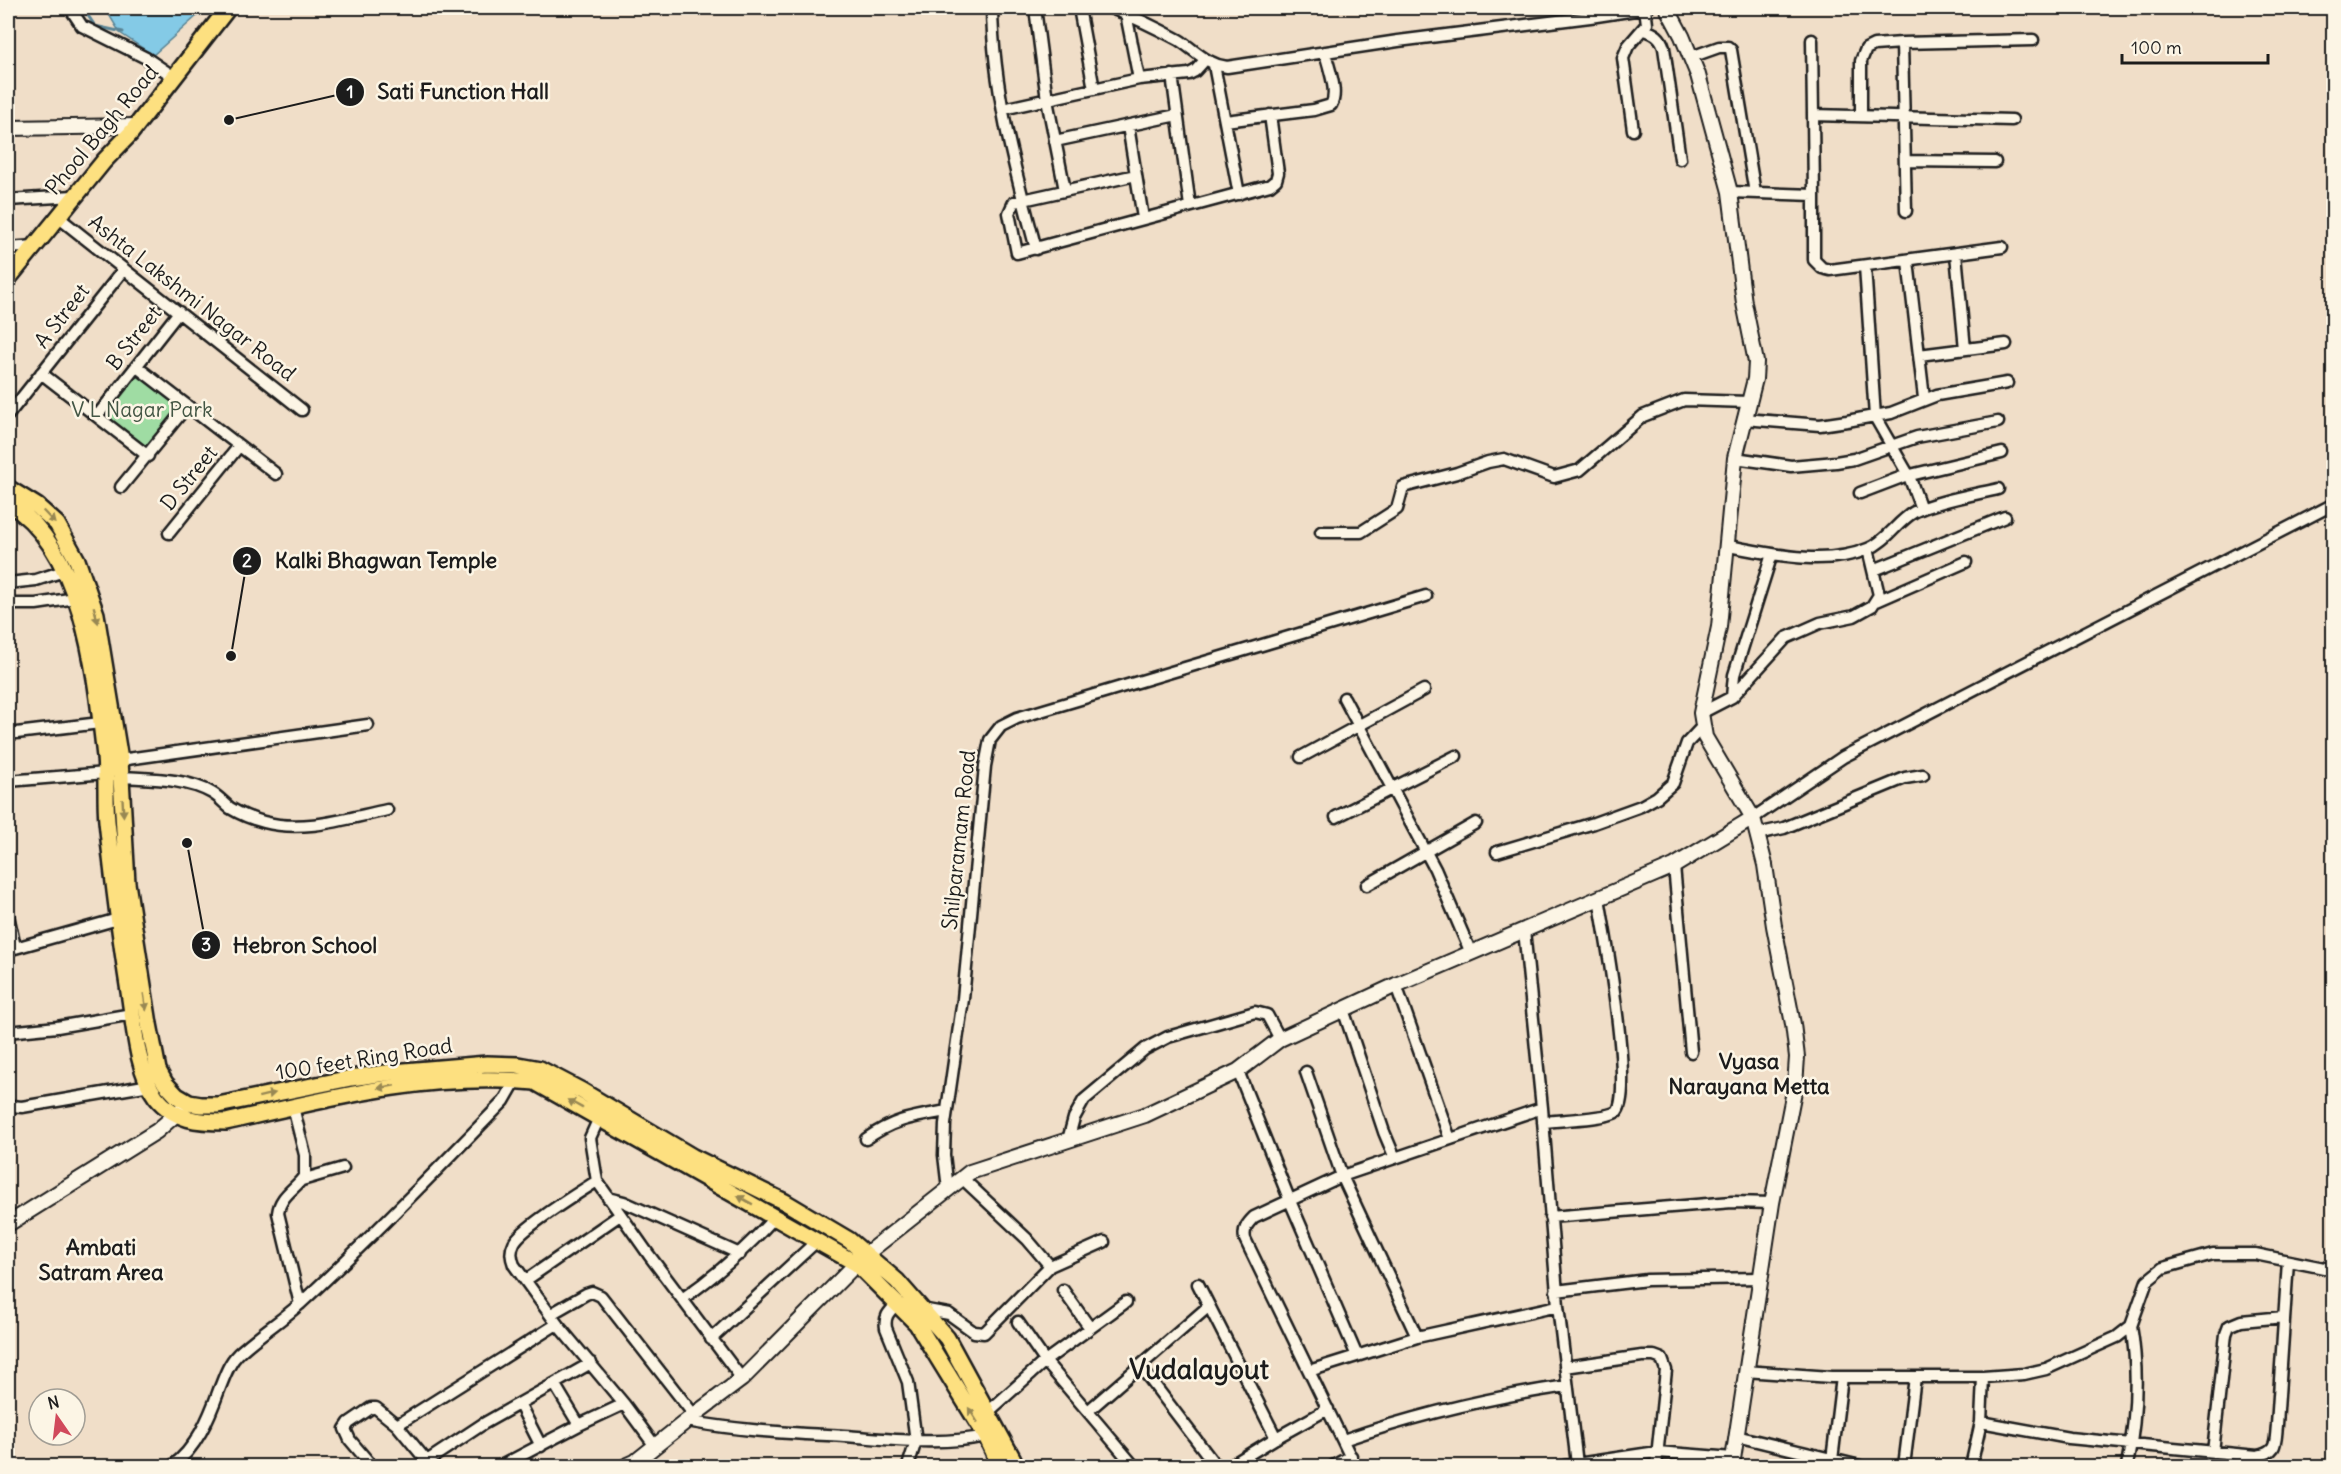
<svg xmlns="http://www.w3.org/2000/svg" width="2341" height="1474" font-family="Delius,sans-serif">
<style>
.green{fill:#9fdca3;stroke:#5e7c60;stroke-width:1.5}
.water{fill:#84cae6;stroke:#5a8495;stroke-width:1.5}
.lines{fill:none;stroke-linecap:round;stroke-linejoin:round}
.stream{stroke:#5a8495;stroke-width:3}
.street-casing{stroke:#1c1c1c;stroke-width:15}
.secondary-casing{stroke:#1c1c1c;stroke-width:18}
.primary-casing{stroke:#1c1c1c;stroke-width:20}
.street{stroke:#fcf5e5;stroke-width:10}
.secondary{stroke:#fcf5e5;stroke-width:14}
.primary{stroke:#fde080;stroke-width:15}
.oneway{fill:#988853}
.labels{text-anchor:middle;stroke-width:5;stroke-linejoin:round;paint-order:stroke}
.street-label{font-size:21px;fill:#1c1c1c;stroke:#fcf5e5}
.park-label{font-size:21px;fill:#435644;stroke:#fcf5e5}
.neighbourhood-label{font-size:22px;font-weight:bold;fill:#1c1c1c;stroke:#fcf5e5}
.district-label{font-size:27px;font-weight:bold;fill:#1c1c1c;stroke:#fcf5e5}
.leader{fill:none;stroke:#1c1c1c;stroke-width:2}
.callout-dot{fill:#1c1c1c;stroke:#fcf5e5;stroke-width:2}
.mark-label{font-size:18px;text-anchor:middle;font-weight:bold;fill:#fff}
.callout-label{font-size:22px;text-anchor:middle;font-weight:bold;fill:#1c1c1c;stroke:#fcf5e5;stroke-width:5;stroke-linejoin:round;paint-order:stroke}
</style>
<rect width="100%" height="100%" fill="#f0dec8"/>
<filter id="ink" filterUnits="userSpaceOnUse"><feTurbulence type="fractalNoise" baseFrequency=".0167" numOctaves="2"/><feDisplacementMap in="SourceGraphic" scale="12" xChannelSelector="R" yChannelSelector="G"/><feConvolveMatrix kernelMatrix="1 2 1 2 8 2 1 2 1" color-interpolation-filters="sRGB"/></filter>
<g filter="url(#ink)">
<path class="green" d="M137,372l44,34 -35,43 -43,-35z"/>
<path class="water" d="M105,8h97l-4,7 -45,40 -33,-22z"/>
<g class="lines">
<path class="stream" d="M83,8l12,18 28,6"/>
<defs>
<path id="street" d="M70,8l12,18 64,32 28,19
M992,8c1,82 23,162 44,241
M1035,8l12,92 18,90
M1079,8l15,81
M1111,8c23,9 46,20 68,32 17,11 27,24 48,27l171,-26 192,-24 58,-9
M1126,14l13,65
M1644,30c11,3 17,7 20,18l16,111
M1812,40l1,75
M1902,43l4,168
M1691,57l28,-10h9l3,3 24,143
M1214,65l25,129
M1172,75l18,131
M1003,109l136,-30 50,-5 6,-3 10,-11
M1861,116v-55l5,-12 8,-4 28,-2 131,-3
M1225,121l89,-11 17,-5c8,-13 -3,-38 -6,-53
M1128,126l15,92
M1633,130l-10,-72 5,-12 19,-22 -2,-16
M1055,141l122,-26
M1905,161l90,1
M1136,175l-122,27 -5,11 8,40 253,-68 6,-5 2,-7 -8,-58
M1730,192l84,3 -1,-80 199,5
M1814,195v65l8,8 8,2 172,-23
M8,200l66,-4
M58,217l244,193
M8,248l27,-2
M1956,254l9,95
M1908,261l16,137
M1865,266l10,151 34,59 12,33
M1919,355l87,-11
M137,367l139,107
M41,373l107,83
M8,415l116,-146
M97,416l82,-104
M1744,419l76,6 27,-4 44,-8 46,-18 70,-12
M1735,458l56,8 45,-4 18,-3 63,-22 81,-15
M121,487l66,-81
M1860,493l42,-16 100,-24
M1321,532h40l36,-23 6,-22 54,-14 31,-11 16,-3 50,18 26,-7 63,-54 41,-16 65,2
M169,533l70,-87
M1728,546c44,8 96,21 140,3 19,-8 29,-27 46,-37 18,-10 63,-18 84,-23
M1874,570l131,-53
M8,583l28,-3 28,-9
M1877,601l89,-39
M8,604h28l40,-6
M1732,697l2,-22 38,-121
M1344,698l91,171 36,84
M1701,713l31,-16 54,-59 34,-15 34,-7 18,-10 7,-11 -11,-46
M8,734l92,-11
M1301,757l123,-67
M120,760l248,-35
M121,777c30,2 65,1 91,16 7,4 12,10 18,15 10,6 22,11 34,14 40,11 84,-4 123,-12
M8,781l98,-8
M1336,817l120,-61
M1753,818l90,-61 491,-253
M1757,834l27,-6 121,-50 18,-3
M1497,852l97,-29 47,-17 16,-9 16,-14 14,-40 15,-16
M1674,866l17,186
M1367,885l109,-62
M8,915l7,32
M1524,930l18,178 16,198 19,158
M8,950l110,-31
M1396,985l54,154
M1343,1009l41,123 11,26
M8,1032l49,-5 75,-13
M1238,1071l52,130 67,155
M1306,1072l36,104 75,161
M8,1104l3,2 11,1 128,-22
M293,1107l12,48v20c-9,14 -25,20 -27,38l22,91
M599,1118l-9,20 7,43 52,74 93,124
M1543,1122c15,-2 62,-3 73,-10 19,-14 -12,-185 -17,-214
M866,1139c28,-20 47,-22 81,-28
M1068,1140l6,-22 10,-18 61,-51 23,-12 87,-25 12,3 13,24
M962,1178l65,61 23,27
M302,1180l41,-12
M597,1181c-17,11 -76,47 -83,62 -4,8 -3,14 0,22l43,59 67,80 31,42
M948,1189l-4,-34 1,-31 18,-125 22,-233 5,-26 11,-14 16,-8 409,-122
M608,1198l16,4 116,52
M1550,1217l182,-15 40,1
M526,1280l94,-65
M1198,1284l78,154
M1063,1290l27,38
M1556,1291l91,-11 113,-2
M682,1299c35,-24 64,-50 93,-82
M897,1304c-8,8 -13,12 -11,24l22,54 8,59 -8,25
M922,1309l27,5 25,18 10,1 66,-67 54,-24
M551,1314l35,-20 6,-2 9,4 93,119
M1018,1322l27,39 89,105
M711,1339l107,-99
M1140,1366l76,100
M1565,1367l77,-11h12l8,3 4,11 -10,96
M1309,1371l108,-34 141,-31
M1745,1371l86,6h152l41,-3 22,-5 71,-32 14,-11 16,-45 16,-13 50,-14h42l79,16
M555,1385l24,40
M520,1405l21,41
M1088,1411l121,-105
M987,1413l58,-52 81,-59
M687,1421c52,10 104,12 157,15 46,3 96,10 142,0
M1981,1422l88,16 188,18c21,-4 18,-13 20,-31l11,-164
M397,1425l160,-101
M1736,1436l124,30
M1343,1440c73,-25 147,-43 224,-54
M2213,1452l13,-118 3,-8 12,-5 43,-4
M1832,1460l10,-83
M427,1461l56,-37 108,-61
M172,1466c24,-17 37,-48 47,-76 5,-12 9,-26 19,-36 19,-18 43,-33 63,-51 70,-65 137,-134 203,-202l12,-21
M372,1466l-22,-26 -5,-11 4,-6 22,-15h5l21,17 33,40
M501,1466l78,-41 45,-21
M1230,1466l44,-27 54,-30
M1333,1466l18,-10
M1355,1466l-110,-227c-2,-10 2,-15 9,-22l88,-41 200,-68
M1564,1466l93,-14 76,6
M1904,1466l11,-89
M1971,1466l10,-44 2,-45
M2127,1466c9,-45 12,-94 4,-140"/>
<path id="secondary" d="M1667,8l15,28 16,39 32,117 14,111 12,59 -1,17 -20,79 -16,169 -18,86 4,24 48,81 12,47 9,61 19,98 4,33 -2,29 -23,117 -40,263
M8,128l128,-2
M8,1224l149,-93 26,-23
M626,1466l9,-4 59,-47 48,-36 124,-125 104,-82 175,-57 93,-44 42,-32 116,-54 278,-119 79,-48"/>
<path id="primary" d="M8,279l96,-118 26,-27 98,-126
M8,488l29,18 20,18 20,36 19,54 24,146 7,123 22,141 9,46 7,13 12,13 12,7 12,2h17l133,-27 42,-6 94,-8 31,1 22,4 42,22 111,66 92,45 64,38 48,41 50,57 66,121 2,7
M8,503c76,45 88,174 97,254 2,22 0,43 2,64 6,57 13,114 22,171 5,31 8,80 27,105 19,24 43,25 70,25 104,-24 202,-50 309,-40l322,182 60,60 69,112 14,30"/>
</defs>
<use href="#street" class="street-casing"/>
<use href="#secondary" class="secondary-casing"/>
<use href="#primary" class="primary-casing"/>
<use href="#street" class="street"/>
<use href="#secondary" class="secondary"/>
<use href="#primary" class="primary"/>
</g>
<defs><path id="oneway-solid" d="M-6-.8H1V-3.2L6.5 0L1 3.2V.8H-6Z" transform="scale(1.5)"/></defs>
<g class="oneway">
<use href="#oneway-solid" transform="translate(49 517) rotate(46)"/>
<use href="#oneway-solid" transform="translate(96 615) rotate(75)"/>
<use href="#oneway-solid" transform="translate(123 808) rotate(87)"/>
<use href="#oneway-solid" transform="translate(145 1002) rotate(81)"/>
<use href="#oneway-solid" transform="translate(386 1087) rotate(169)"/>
<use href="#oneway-solid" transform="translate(267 1095) rotate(-14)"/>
<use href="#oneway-solid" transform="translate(575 1104) rotate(-151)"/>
<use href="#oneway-solid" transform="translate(745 1200) rotate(-151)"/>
<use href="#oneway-solid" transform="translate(973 1415) rotate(-122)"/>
</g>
</g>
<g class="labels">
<g class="street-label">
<text transform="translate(102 130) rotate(-50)" y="7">Phool Bagh Road</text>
<text transform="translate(192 298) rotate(38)" y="7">Ashta Lakshmi Nagar Road</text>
<text transform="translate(62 316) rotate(-52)" y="7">A Street</text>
<text transform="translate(134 338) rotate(-52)" y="7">B Street</text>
<text transform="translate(189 478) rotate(-51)" y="7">D Street</text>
<text transform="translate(959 840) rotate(-84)" y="7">Shilparamam Road</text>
<text transform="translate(364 1059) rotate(-9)" y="7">100 feet Ring Road</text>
</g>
<g class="park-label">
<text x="142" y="417">V L Nagar Park</text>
</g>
<g class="neighbourhood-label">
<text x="1749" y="1069">Vyasa<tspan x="1749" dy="25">Narayana Metta</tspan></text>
<text x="101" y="1255">Ambati<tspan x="101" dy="25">Satram Area</tspan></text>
</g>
<g class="district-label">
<text x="1199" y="1379">Vudalayout</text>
</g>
</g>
<path class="leader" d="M229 120L350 92M231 656L247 561M187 843L206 945"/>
<g class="callout-dot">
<circle cx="229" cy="120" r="6"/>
<circle cx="231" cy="656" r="6"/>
<circle cx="187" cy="843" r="6"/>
<circle cx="350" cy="92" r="15"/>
<circle cx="247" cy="561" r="15"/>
<circle cx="206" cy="945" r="15"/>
</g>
<g class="mark-label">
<text x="350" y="98">1</text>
<text x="247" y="567">2</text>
<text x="206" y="951">3</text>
</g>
<g class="callout-label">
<text x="463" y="99">Sati Function Hall</text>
<text x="386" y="568">Kalki Bhagwan Temple</text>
<text x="305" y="953">Hebron School</text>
</g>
<rect width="2341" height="1474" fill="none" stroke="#fcf5e5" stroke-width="30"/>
<rect x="15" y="15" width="2311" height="1444" fill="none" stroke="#1c1c1c" stroke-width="2" filter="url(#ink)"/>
<g transform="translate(57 1417) rotate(346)"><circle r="28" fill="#fcf5e5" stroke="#a29e95" stroke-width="1.5"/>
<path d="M0-4.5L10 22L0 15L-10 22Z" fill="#d1495b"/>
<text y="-9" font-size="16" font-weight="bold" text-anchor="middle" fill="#1c1c1c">N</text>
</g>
<path d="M2122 54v9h146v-9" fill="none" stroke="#1c1c1c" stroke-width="3"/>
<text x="2131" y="54" font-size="18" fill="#1c1c1c" stroke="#fcf5e5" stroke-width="4.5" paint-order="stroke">100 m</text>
</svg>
